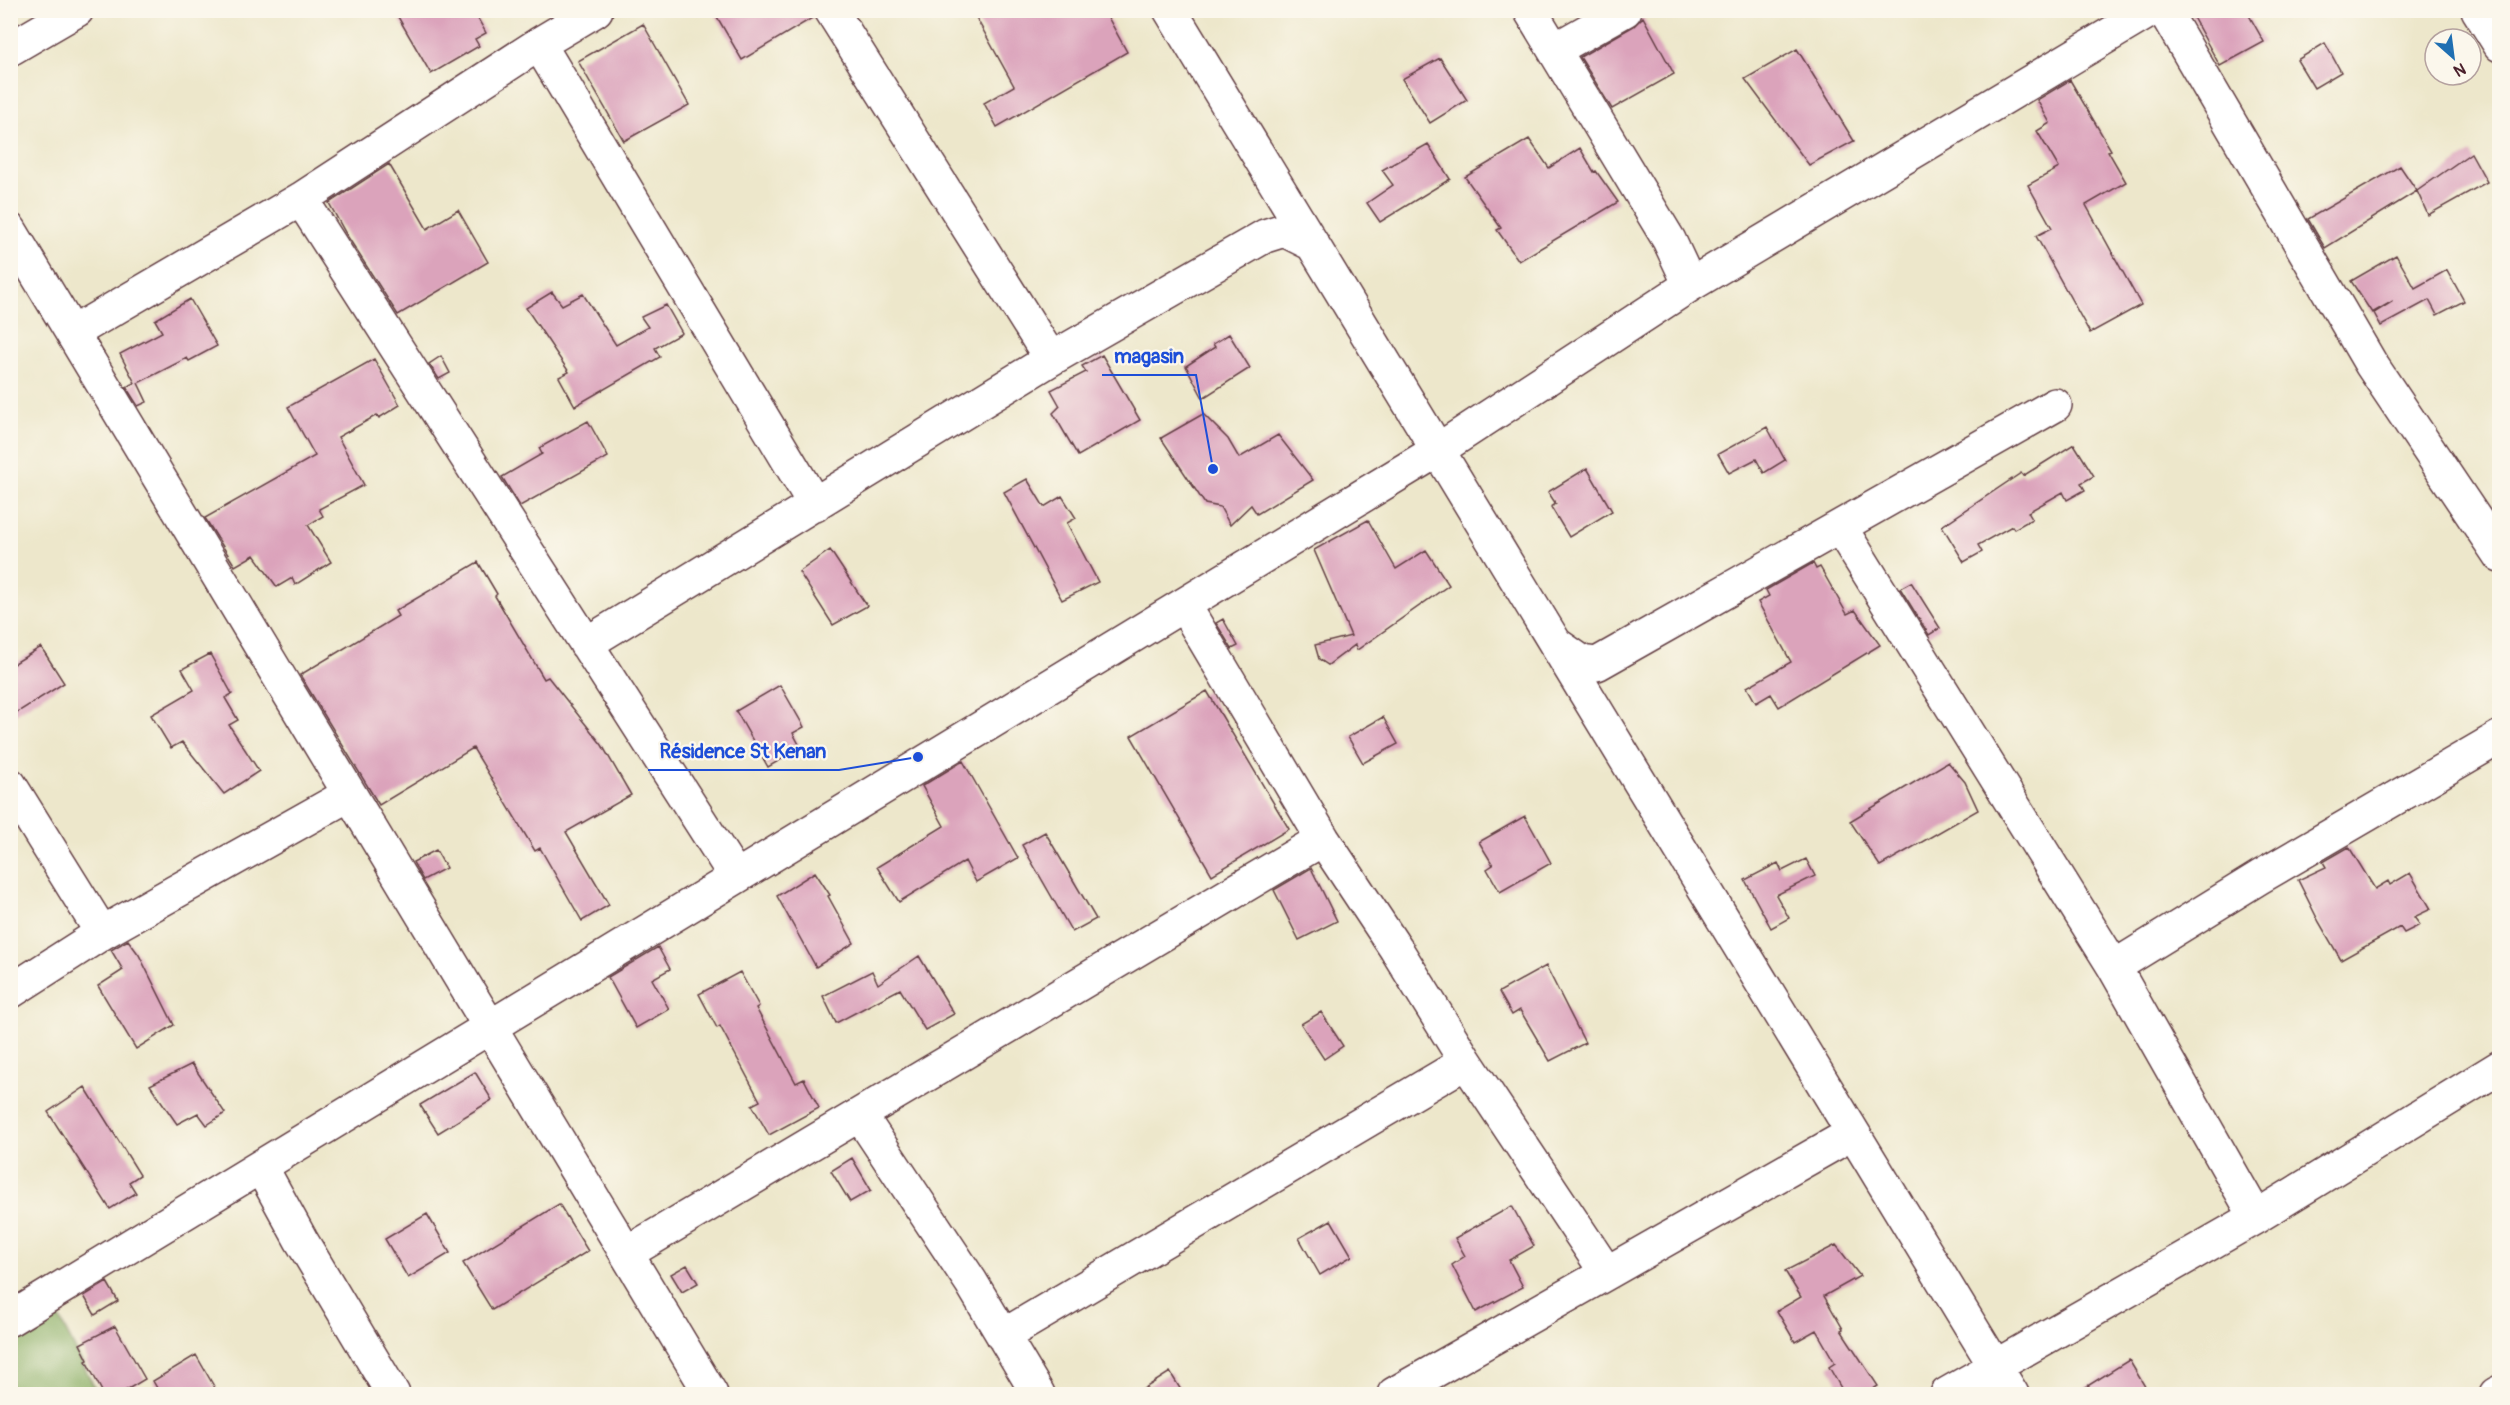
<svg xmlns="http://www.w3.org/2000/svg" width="2510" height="1405" font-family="Pangolin,sans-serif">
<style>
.forest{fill:#8aae63;stroke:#6a6647;stroke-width:1.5}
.building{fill:#dba3bb}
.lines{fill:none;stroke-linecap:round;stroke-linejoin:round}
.minor-casing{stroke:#623d43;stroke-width:36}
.minor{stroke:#fff;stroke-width:33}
.leader{fill:none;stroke:#1d4ed8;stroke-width:2}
.callout-dot{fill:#1d4ed8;stroke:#fbf7ec;stroke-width:2}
.callout-label{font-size:20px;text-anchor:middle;font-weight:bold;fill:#1d4ed8;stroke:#fbf7ec;stroke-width:4.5;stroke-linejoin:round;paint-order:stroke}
</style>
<rect width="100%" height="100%" fill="#fbf7ec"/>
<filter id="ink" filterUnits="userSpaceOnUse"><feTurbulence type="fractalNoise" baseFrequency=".0167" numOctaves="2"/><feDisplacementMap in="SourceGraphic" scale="12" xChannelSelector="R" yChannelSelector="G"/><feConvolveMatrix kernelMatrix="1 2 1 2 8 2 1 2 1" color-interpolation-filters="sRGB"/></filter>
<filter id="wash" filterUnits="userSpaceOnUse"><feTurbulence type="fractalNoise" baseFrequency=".008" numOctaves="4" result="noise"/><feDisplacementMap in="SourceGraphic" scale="24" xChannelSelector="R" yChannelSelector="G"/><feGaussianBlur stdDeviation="1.35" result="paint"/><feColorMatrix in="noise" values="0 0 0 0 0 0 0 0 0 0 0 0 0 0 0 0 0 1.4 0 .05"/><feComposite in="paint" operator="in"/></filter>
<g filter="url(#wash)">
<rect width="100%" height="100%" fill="#ede7cb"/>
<path class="forest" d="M47,1294l51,100h-87l-1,-79z"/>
<g id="blocks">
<path class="building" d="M394,10h79l13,23 -11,6 4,7 -48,28z
M713,10h99l2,7 -72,43z
M972,10h132l23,42 -130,75 -13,-24 30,-17z
M2189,10h57l18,32 -44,24z
M1643,17l31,57 -62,35 -32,-52 54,-31z
M643,24l46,81 -65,36 -46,-80z
M2325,43l16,29 -27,16 -17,-28z
M1797,49l57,92 -45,24 -64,-86z
M1440,58l27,42 -37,23 -28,-44z
M2070,80l41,70 -3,1 18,31 -40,23 55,100 -51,28 -54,-97 16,-8 -24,-43 31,-17 -22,-37 13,-8 -13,-23z
M1529,139l20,29 31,-20 14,24 2,-1 22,31 -99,59 -22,-31 4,-2 -36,-51z
M1428,144l22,35 -70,43 -13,-19 26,-18 -11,-15z
M2471,153l16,29 -59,33 -11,-24z
M389,164l38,65 31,-19 30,52 -90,53 -52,-81 -17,-31z
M2400,166l17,25 -92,57 -17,-29z
M2396,255l19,33 32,-18 17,31 -27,14 -8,-15 -48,26 -7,-13 19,-12 -21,12 -21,-32z
M552,292l10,13 21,-11 33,51 32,-18 -7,-10 25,-12 16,28 -27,15 5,9 -85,49 -16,-29 10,-5 -43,-64z
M190,299l27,47 -28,15 -2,-3 -49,25 9,19 -9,4 -12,-19 9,-4 -15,-29 42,-22 -7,-12z
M1229,334l21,34 -47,30 -17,-32 29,-19 -2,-3z
M1102,355l38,65 -62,36 -25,-43 7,-7 -9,-16 35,-18 -4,-6z
M441,356l9,17 -11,6 -10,-15z
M374,359l26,46 -21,13 -2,-3 -39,22 26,48 -45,24 4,7 -15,9 23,37 -36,23 -3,-7 -15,9 -23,-32 -19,11 -30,-48 110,-62 -27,-49z
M1203,414l25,25 11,19 39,-23 35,45 -56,34 -6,-9 -21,20 -10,-18 -15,-3 -44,-66z
M588,421l20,36 -88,49 -18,-29 40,-23 -3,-6z
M1767,427l18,33 -21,13 -8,-14 -27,14 -11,-19z
M2074,444l20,32 -13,7 4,7 -18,10 -4,-8 -35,20 4,7 -18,10 -2,-3 -34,19 4,7 -18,10 -22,-36 79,-53 2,3z
M1587,468l25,43 -43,26 -18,-30 5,-3 -8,-12z
M1027,479l17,28 18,-11 14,22 -9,5 31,59 -36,18 -58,-108z
M1368,520l28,49 30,-19 23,35 -92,65 -2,-5 -27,20 -9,-6 -4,-14 36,-9 -37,-86z
M830,550l37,56 -34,19 -34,-53z
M478,562l19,32 -2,2 49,83 4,-2 54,68 29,50 -65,37 43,73 -27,16 -42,-73 -5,3 -62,-103 -94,57 -79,-130 98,-59 -3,-5z
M1813,563l3,6 4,-2 27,47 8,-4 25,35 -101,62 -8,-13 -15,9 -9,-16 44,-25 -33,-60 11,-6 -3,-6z
M1911,582l29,46 -11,7 -29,-47z
M1223,619l15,27 -6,3 -16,-26z
M41,647l23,36 -54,34v-51z
M210,654l22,40 -7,4 13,22 -9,5 30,46 -35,23 -42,-52 -11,6 -20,-33 43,-25 -12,-21z
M780,685l24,42 -11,6 8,15 -33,19 -32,-56z
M1207,691l82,138 -77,46 -81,-139z
M1383,717l15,27 -35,19 -15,-26z
M963,761l55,97 -42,24 -11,-21 -66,41 -22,-35 67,-41 -22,-40z
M1948,762l17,20 13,28 -98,56 -30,-45z
M1525,816l26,47 -51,29 -13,-23 6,-4 -14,-23z
M1045,832l51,87 -24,13 -50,-87z
M2349,847l26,42 13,-8 2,4 20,-12 21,36 -17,8 6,8 -16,8 -4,-6 -59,33 -22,-38 -21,-42 28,-13 -3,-5z
M436,850l10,18 -23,12 -10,-18z
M1806,859l9,17 -39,19 13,23 -18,10 -26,-48 33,-17 4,8z
M1311,868l26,53 -38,19 -25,-50z
M815,872l15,23 -2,1 26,47 -38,24 -39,-71z
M128,940l11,15 35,70 -38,24 -38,-63 25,-16 -12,-20z
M658,947l12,22 -18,10 17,30 -33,19 -28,-51z
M919,956l35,58 -29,16 -25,-41 -64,34 -13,-27 49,-25 6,13z
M1546,966l39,77 -35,18 -30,-51 -8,5 -13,-23z
M740,972l19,34 -3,2 40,75 8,-4 15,29 -50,27 -17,-30 8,-4 -40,-75 -3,2 -18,-34z
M1321,1012l22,34 -19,13 -23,-35z
M192,1064l33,49 -18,12 -9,-12 -21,11 -27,-39z
M475,1072l17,28 -54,33 -18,-28z
M85,1087l55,88 -11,7 7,11 -26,16 -62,-97z
M852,1158l19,32 -21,12 -19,-31z
M559,1204l29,47 -96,59 -29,-47z
M1512,1206l22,40 -25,14 14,27 -47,25 -24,-47 13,-9 -10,-18z
M427,1214l23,39 -42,25 -23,-39z
M1331,1220l21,36 -32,19 -21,-37z
M1836,1245l24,31 -36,20 19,33 -2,1 37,56 -14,9h-19l-16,-28 6,-4 -19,-33 -21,12 -18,-31 24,-14 -16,-26z
M687,1265l11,18 -16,9 -11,-18z
M107,1282l11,19 -23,14 -11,-19z
M115,1326l30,53 -27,16h-14l-18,-34 2,-1 -8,-16z
M196,1355l23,40h-58l-8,-14z
M2129,1360l21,35h-77z
M1170,1372l14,23h-50z"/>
</g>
</g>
<g filter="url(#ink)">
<use href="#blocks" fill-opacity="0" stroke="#623d43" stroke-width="1.5"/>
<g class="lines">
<defs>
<path id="minor" d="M831,10l220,349
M1170,10l842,1384
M1530,10l139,230 21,45
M2164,10l207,354 129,192
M2478,10l22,35
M539,44l276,461
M10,49l67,-39
M1554,50l71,-40
M301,199l435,678
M10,230l701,1164
M74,332l227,-133 238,-155 57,-34
M1840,527l274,440 142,250
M1184,605l139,234 73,110 70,113 140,210
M586,644l465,-285 214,-123 19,-6 28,14
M1556,644l26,18 15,2 458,-259
M10,785l92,148
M2114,967l146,-90 240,-140
M10,992l92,-59 246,-138
M860,1115l111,167 67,112
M261,1167l40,73 92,154
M627,1253l696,-414
M10,1319l1428,-869 252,-165 461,-275
M1003,1336l463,-274
M1394,1394l459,-261
M1947,1394l309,-177 244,-150
M2496,1394l4,-2"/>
</defs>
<use href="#minor" class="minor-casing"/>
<use href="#minor" class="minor"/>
</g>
</g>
<path class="leader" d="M1213 469L1196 375H1102M918 757L839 770H648"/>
<g class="callout-dot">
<circle cx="1213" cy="469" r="6"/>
<circle cx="918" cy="757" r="6"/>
</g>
<g class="callout-label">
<text x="1149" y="363">magasin</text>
<text x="743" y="758">Résidence St Kenan</text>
</g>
<rect width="2510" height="1405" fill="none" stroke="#fbf7ec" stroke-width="36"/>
<g transform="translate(2453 57) rotate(152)"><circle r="28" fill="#fbf7ec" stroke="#b4a19f" stroke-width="1.5"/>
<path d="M0-4.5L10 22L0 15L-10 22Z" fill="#1f6fb2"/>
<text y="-9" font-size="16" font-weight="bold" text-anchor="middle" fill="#4a1f2b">N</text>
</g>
</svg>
